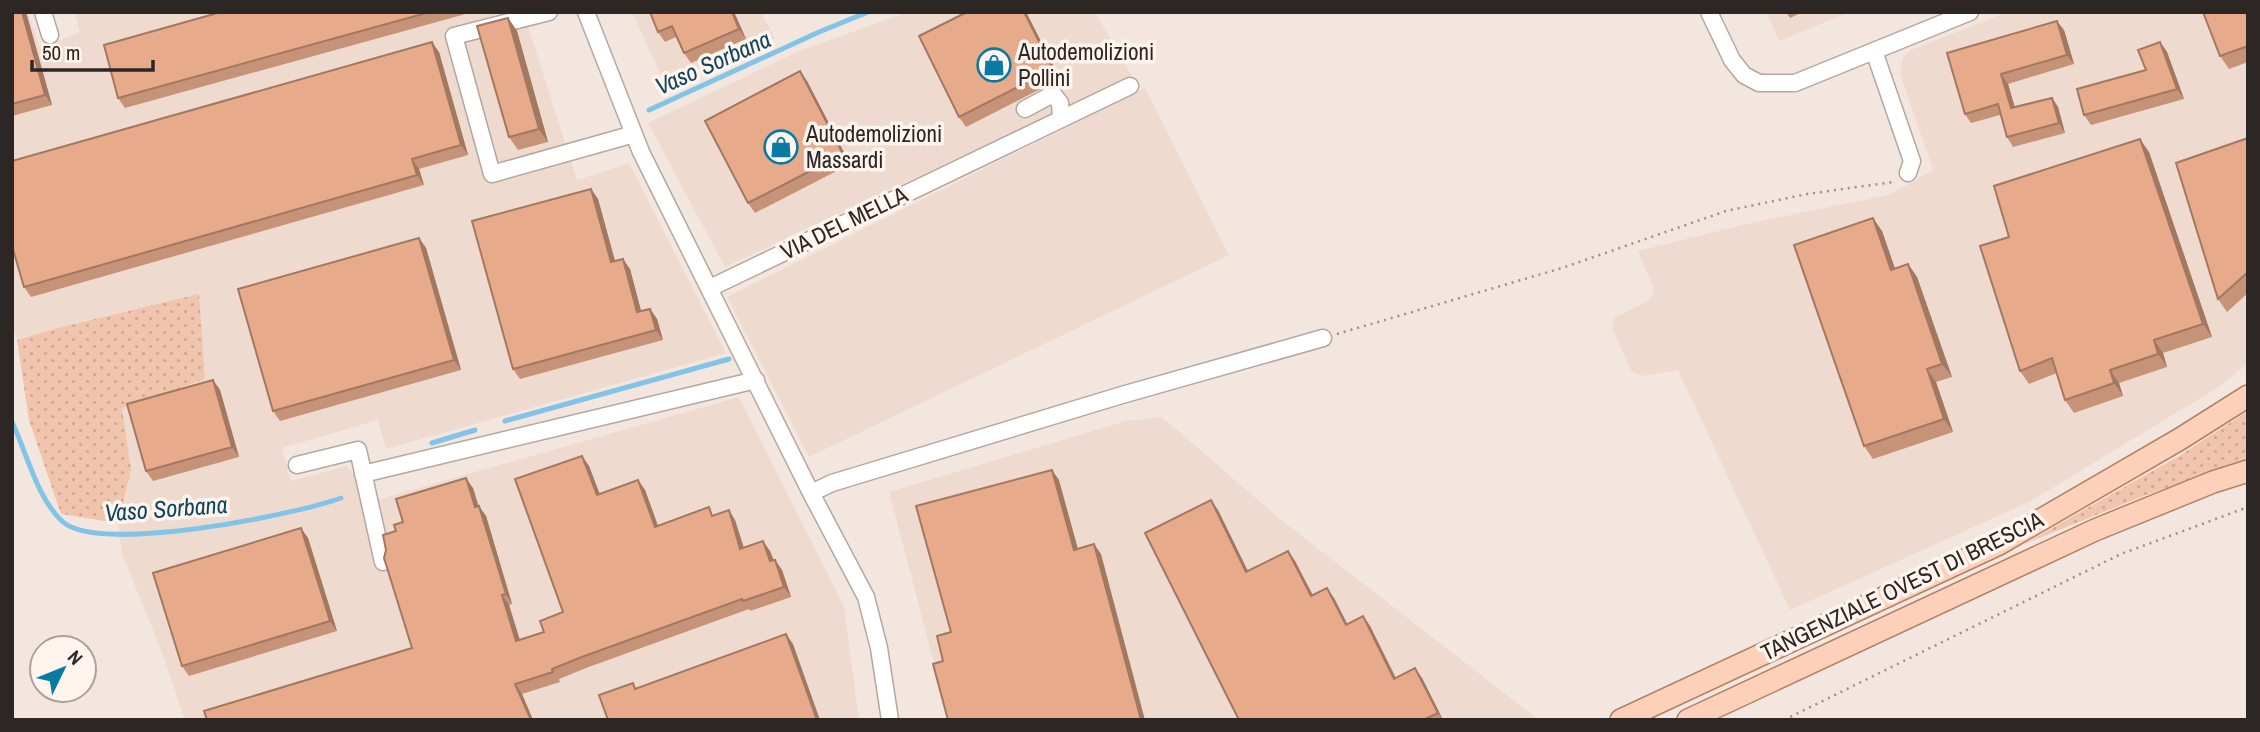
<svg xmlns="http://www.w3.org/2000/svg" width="2260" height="732" font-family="'Archivo Narrow',sans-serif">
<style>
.built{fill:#efdacf}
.grass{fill:url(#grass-dots)}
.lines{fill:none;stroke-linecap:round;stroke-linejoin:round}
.stream{stroke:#81c4e7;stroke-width:5}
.minor-casing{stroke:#b4a7a0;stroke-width:19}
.major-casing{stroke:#b38166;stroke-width:24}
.path{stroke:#9a918c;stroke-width:2.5;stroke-dasharray:2 5;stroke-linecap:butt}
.minor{stroke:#fff;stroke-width:16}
.major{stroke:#fdd0b9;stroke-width:21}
.wall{fill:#c79378}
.shaded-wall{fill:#a27861}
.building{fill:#e7ab8b;stroke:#a27861;stroke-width:2}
.labels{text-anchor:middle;stroke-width:7;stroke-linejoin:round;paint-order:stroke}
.poi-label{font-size:23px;fill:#2c2724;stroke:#fff4ee;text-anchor:start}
.street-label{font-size:23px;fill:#2c2724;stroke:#fff4ee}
.water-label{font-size:24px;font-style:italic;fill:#0d465d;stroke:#fff4ee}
</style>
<defs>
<pattern id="grass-dots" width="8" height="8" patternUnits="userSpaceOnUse" patternTransform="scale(1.75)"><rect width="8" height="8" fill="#f1c4ad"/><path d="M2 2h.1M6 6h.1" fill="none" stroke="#cfa895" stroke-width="1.8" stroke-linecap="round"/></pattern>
</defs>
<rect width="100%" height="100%" fill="#f3e6df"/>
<path class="built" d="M12,12h16l12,36 40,-16 -6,-20h427l5,16 20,-8 51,160 52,-17 97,190 -340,96 -8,-29 -96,28 9,33 55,-15 34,33 359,-102 105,209 15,114h-674l-25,-73 -38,-93 -4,-31 13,-53 -10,-63 84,-28 -6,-84 -137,32 -45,13 -5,-15z
M632,12h129l14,27 -108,50z
M908,12h187l37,64 -407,191 -77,-144 151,-72z
M1766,12h84l-71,29z
M2007,12h241v351l-28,23 -189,115 -241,109 -112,-240 -36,6 -11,-5 -19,-43 2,-10 32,-16 9,-10 -17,-41 113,-28 138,-28 44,-25 -33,-97 3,-15 8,-8z
M1145,88l84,167 -420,202 -82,-160z
M1162,417l118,102 259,201h-590l-60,-228 237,-71z"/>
<path class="grass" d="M199,294l6,85 -83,29 9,62 -13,53 -57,-9 -32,-94 -12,-80 45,-13z
M2248,411v50l-102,34 -122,49 155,-88z"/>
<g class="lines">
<path class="stream" d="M649,110l170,-78 49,-20
M505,421l224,-62
M12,422c15,31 25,77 51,100 37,32 231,-7 278,-24
M432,443l43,-13"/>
<defs>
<path id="minor" d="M43,12l7,23
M549,12l-95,24 38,138 142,-40
M586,12l55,140 170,341 55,104 13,51 11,72
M1709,12l23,48 12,15 15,8h36l175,-71
M1874,51l38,110 -4,12
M1025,109l28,-15 7,9 1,16
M710,288l420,-202
M297,465l61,-15 25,112
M363,474l393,-94
M811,493l21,-10 290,-88 201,-57"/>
<path id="major" d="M1621,720l378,-176 181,-105 68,-43
M1688,720l407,-190 118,-48 35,-11"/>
</defs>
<use href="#minor" class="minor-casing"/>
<use href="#major" class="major-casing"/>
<path class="path" d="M1337,334l225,-66 164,-57 81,-17 86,-12
M1784,720l337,-166 127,-47"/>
<use href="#minor" class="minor"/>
<use href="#major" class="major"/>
</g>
<path class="wall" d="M12,12h14l26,93 -40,11z
M221,12h252l-348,96 -7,-10z
M650,12h84l12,27 -55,24 -7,-10 -8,-16 -11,5 -7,-10z
M967,12h59l34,67 -94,48 -7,-10z
M1786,12h17l-13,6z
M2248,12v50l-19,7 -9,-13z
M508,18l9,13 31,111 -30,8 -9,-13z
M2064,30l10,34 -66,20 7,24 37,-10 6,9 7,26 -52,14 -6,-10 -7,-22 -29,8 -6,-9 -18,-61z
M2160,42l7,10 17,47 -93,26 -7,-10 62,-45z
M439,52l29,103 -49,14 5,16 -393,112 -7,-10z
M807,81l43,83 -95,49 -7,-10z
M2248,138v155l-21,19 -9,-13z
M2149,152l63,185 -49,16 4,14 -48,16 4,13 -49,17 -9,-13 -8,-27 -28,11 -9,-13 -11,-134z
M591,189l7,10 17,62 15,8 11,42 9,-2 7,10 6,21 -143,39 -7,-10z
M1882,231l13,38 13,-5 9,13 35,100 -16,5 17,50 -80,27 -9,-13z
M419,238l7,10 35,122 -181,51 -7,-10z
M213,380l7,10 19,67 -86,24 -7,-10z
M582,456l7,10 10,28 39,-14 7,10 13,36 56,-11 21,5 9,28 26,3 4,9h1l7,10 9,27 -41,14 -1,-2 -163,59 -27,11 1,3 -38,12 11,26h-326l205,-72 -16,-117 7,-9 70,-34 5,18 8,10 26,88 -3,1 11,35 24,-8 19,-20z
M1218,510l30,61 40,-20 7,10 18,34 21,3 13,26 16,-8 7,10 26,52h26l21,42h-204z
M308,538l29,93 -148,45 -7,-10z"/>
<path class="shaded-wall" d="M22,12h4l26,93 -7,-10z
M732,12h2l12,27 -7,-10z
M1024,12h2l34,67 -7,-10z
M508,18l9,13 31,111 -9,-13z
M2057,21l7,9 10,34 -7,-9z
M432,42l7,10 29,103 -7,-10z
M2160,42l7,10 17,47 -7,-10z
M800,71l7,10 43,83 -7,-10z
M2001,74l7,10 10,34 -7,-10z
M2052,98l6,9 7,26 -6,-10z
M2140,139l9,13 63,185 -9,-13z
M412,159l7,10 5,16 -7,-10z
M591,189l7,10 20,73 -7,-10z
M1873,218l9,13 18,52 -9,-13z
M419,238l7,10 35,122 -7,-10z
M623,259l7,10 14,53 -7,-10z
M1908,264l9,13 35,100 -10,-13z
M650,309l7,10 6,21 -7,-10z
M2154,340l9,13 4,14 -9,-13z
M1927,369l9,13 17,50 -9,-13z
M2110,370l9,13 4,13 -9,-13z
M213,380l7,10 19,67 -7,-10z
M582,456l7,10 15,39 -7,-10z
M1052,470l7,10 22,80 -7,-10z
M466,478l7,10 9,29 -7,-10z
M638,480l7,10 17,47 -7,-10z
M1211,500l7,10 35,72 -7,-10z
M479,506l7,10 26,88 -6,-10z
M729,510l6,10 12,39 -7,-10z
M301,528l7,10 29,93 -7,-10z
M763,541l7,10 7,20 -7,-10z
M1094,544l7,10 44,166h-4z
M1288,551l7,10 23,45 -7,-10z
M775,560l7,10 9,27 -7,-10z
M1327,588l7,10 19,37 -7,-10z
M502,595l7,10 14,46 -7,-10z
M1363,616l7,10 31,63 -7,-10z
M786,634l7,10 27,76h-3z
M1415,668l7,10 21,42 -5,-7z
M515,684l7,10 11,26h-2z"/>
<path class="building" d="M12,12h10l23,83 -33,9z
M221,12h209l-312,86 -14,-53z
M650,12h82l7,17 -55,24 -12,-27 -14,6z
M967,12h57l29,57 -94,48 -40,-81z
M2203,12h45v34l-28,10z
M508,18l31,111 -30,8 -32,-111z
M2057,21l10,34 -66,19 10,34 41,-10 7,25 -52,14 -9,-33 -33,10 -18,-61z
M432,42l29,103 -49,14 5,16 -393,112 -12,-41v-85z
M2160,42l17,47 -93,26 -7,-26 69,-19 -8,-20z
M800,71l43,83 -95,49 -43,-82z
M2248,138v134l-30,27 -42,-136z
M2140,139l63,185 -49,16 4,14 -48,16 4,13 -49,17 -13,-42 -32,13 -40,-125 29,-9 -15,-51z
M591,189l20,73 12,-3 14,53 13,-3 6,21 -143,39 -41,-148z
M1873,218l18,52 17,-6 34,100 -15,5 17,50 -80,27 -70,-201z
M419,238l35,122 -181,51 -35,-122z
M213,380l19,67 -86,24 -19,-67z
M582,456l15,39 41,-15 17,47 54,-20 3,9 17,-6 11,39 23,-8 7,20 5,-1 9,27 -41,14 -1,-2 -163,59 -27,11 1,3 -38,12 16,36h-324l-3,-9 208,-63 -28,-90 2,-8 -3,-15 13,-4 -2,-6 9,-3 -7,-23 70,-21 9,29 4,-1 27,88 -4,1 14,46 28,-9 -4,-11 23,-9 -48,-133z
M1052,470l22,80 20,-6 47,176h-193l-15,-56 10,-3 -6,-25 14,-4 -35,-126z
M1211,500l35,72 42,-21 23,45 16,-8 19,37 17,-9 31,63 21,-11 23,45 -15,7h-184l-94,-187z
M301,528l29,93 -148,45 -29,-93z
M786,634l31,86h-209l-9,-25 34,-12 2,6z"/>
<defs>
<symbol id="shop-ring" viewBox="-11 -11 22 22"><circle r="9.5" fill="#fff4ee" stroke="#087aa3" stroke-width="1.5"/><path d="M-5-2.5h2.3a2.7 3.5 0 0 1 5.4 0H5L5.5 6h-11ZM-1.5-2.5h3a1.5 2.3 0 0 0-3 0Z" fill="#087aa3"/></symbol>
</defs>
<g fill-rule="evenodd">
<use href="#shop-ring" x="975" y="46" width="38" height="38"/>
<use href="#shop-ring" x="762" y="128" width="38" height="38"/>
</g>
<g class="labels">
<g class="poi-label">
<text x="1018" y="60">Autodemolizioni<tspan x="1018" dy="26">Pollini</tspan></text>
<text x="806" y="142">Autodemolizioni<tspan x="806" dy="26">Massardi</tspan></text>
</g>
<g class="street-label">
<text transform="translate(844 223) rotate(-26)" y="8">VIA DEL MELLA</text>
<text transform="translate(1902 586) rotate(-26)" y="8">TANGENZIALE OVEST DI BRESCIA</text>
</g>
<g class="water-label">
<text transform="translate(713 63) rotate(-24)" y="8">Vaso Sorbana</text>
<text transform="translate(166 509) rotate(-4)" y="8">Vaso Sorbana</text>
</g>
</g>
<rect width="2260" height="732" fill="none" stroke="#2c2724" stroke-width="28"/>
<g transform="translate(63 669) rotate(47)"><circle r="33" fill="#fff4ee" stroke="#aba29d" stroke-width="2"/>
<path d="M0-5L12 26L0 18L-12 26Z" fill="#087aa3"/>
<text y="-10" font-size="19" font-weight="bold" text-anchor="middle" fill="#2c2724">N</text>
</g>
<path d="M32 60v10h121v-10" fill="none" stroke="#2c2724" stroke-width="3.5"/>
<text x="42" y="60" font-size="21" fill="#2c2724" stroke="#fff4ee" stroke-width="5" paint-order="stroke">50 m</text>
</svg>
